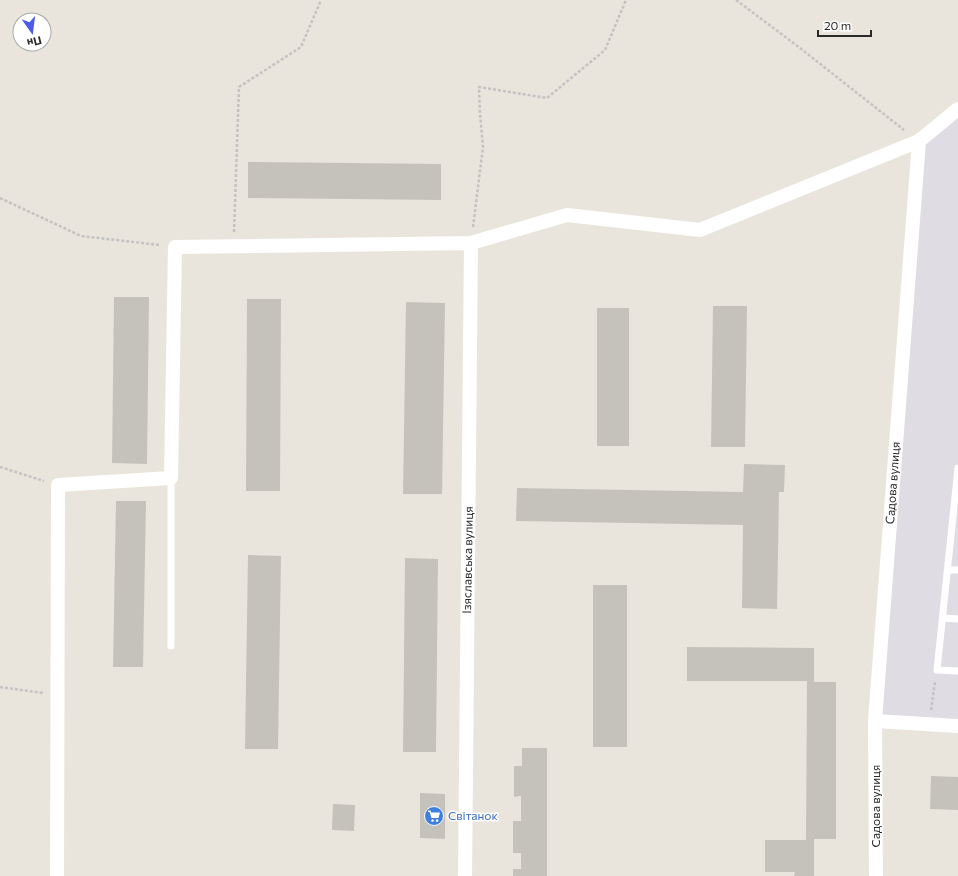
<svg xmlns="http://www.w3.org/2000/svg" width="958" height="876" font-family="Commissioner,sans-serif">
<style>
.industrial{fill:#dfdce3}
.building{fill:#c5c2bc}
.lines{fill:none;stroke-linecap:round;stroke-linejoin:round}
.path{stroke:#c3c3c3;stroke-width:2.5;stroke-dasharray:3 2;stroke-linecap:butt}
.lane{stroke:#fff;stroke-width:7}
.street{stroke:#fff;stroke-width:14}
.labels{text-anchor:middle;stroke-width:3;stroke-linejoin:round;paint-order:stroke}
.street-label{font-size:12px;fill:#292929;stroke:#fff}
.shop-label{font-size:12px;fill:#366cbe;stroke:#fff;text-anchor:start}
</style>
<rect width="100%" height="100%" fill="#eae5dc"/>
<path class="industrial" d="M958,109v617l-83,-5 44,-580z"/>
<path class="building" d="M248,162l193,2v36l-193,-2z
M114,297h35l-2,167 -35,-1z
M247,299h34l-1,192h-34z
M406,302l39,1 -3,191h-39z
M713,306h34l-2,141h-34z
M597,308h32v138h-32z
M744,464l41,1 -1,27h-5l-2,117 -35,-1 1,-83 -227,-4 1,-33 226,4z
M116,501h30l-3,166h-30z
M248,555l33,1 -3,193h-33z
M405,558l33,1 -2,193h-33z
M593,585h34v162h-34z
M687,647l127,1v34h22v157h-22v37h-20l1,-4h-30v-32h41l1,-159h-120z
M522,748h25v128h-34v-7h8v-16h-8v-32h8v-25l-7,1v-31h8z
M931,776l27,1v33l-28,-1z
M420,793l25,1v45l-25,-1z
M333,804l22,1 -1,26 -22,-1z"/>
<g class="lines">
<path class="path" d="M736,0l64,48 104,82
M0,198l81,38 79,9
M473,227l10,-80 -3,-33 -1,-27 68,11 58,-48 21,-50
M234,232l5,-145 62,-40 20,-47
M0,467l44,14
M0,687l43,6
M931,710l4,-28"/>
<path class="lane" d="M958,468l-21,202 21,1
M948,570h10
M943,618l15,1
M171,646v-168"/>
<path class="street" d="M875,721l83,5
M57,876l1,-391 113,-7 4,-231 296,-4 96,-28 133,15 219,-89
M465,876l6,-633
M876,876l-1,-155 44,-580 39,-32"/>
</g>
<defs>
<symbol id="supermarket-disc" viewBox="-11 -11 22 22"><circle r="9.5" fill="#3f7fe0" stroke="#fff"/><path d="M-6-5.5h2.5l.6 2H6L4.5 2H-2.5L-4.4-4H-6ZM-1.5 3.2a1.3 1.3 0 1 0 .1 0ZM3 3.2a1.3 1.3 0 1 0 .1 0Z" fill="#fff"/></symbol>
</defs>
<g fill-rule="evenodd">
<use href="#supermarket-disc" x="423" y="805" width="22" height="22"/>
</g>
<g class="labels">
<g class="street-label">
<text transform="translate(893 483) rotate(-86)" y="4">Садова вулиця</text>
<text transform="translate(468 560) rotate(-89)" y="4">Ізяславська вулиця</text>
<text transform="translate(876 806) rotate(-90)" y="4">Садова вулиця</text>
</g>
<g class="shop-label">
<text x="448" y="820">Світанок</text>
</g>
</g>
<g transform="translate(32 32) rotate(166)"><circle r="19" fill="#ffffff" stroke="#a9a9a9"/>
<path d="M0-3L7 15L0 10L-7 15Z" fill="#4c5be7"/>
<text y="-6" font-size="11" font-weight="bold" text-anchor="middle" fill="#292929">Пн</text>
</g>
<path d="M818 30v6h53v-6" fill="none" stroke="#292929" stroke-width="2"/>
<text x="824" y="30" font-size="12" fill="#292929" stroke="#ffffff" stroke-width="3" paint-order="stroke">20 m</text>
</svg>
